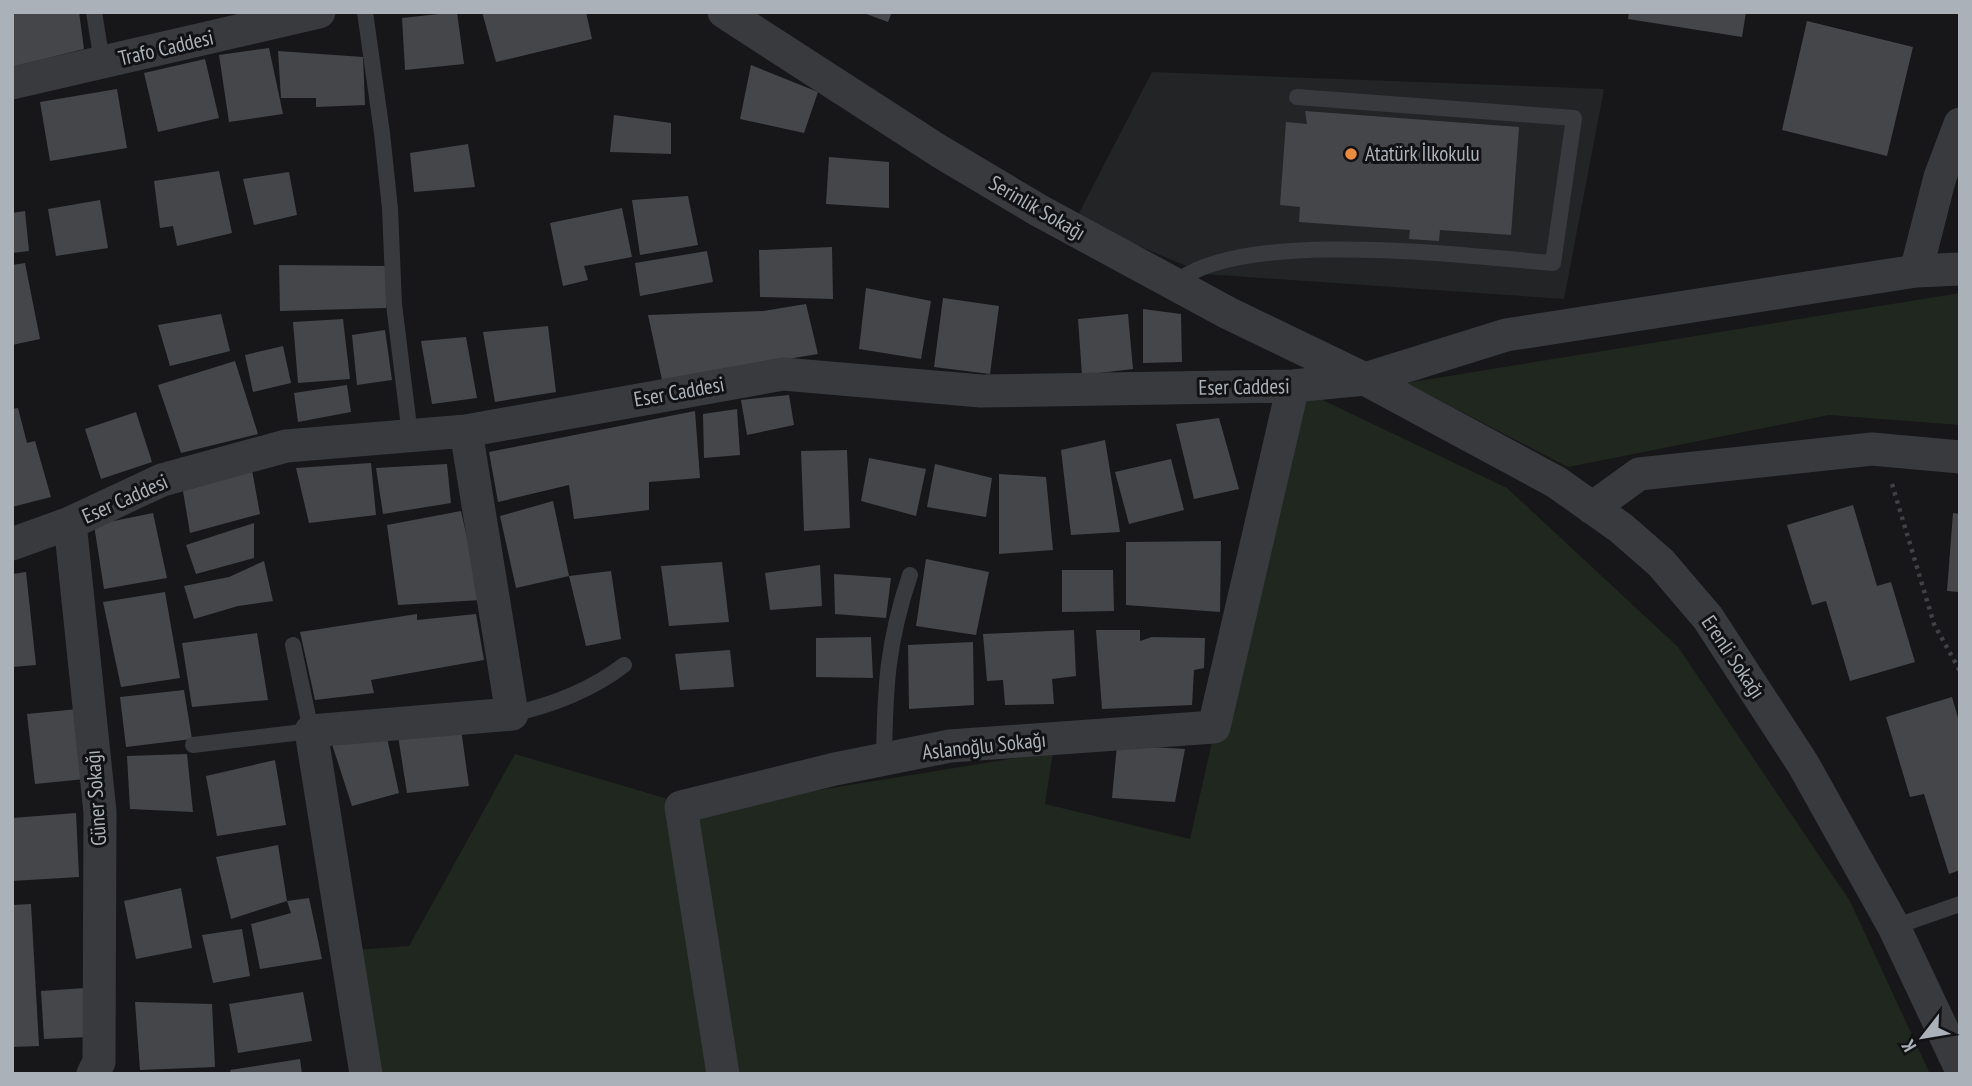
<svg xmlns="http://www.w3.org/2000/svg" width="1972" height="1086" font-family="'PT Sans Narrow',sans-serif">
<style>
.built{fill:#232426}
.green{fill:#20271f}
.building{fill:#444649}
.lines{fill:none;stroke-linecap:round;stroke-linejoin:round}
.path{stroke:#3e4145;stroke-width:4.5;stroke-dasharray:3.5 5;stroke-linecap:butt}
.service{stroke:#383a3e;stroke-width:16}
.minor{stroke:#383a3e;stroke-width:33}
.poi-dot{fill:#eb8b3d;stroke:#121214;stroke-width:2.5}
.labels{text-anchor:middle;stroke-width:6;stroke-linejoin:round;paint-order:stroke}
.street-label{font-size:21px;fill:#aab1b8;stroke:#121214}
.poi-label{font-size:21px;fill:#aab1b8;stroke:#121214;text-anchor:start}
</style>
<rect width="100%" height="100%" fill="#171719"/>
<path class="built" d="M1152,72l452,17 -40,210 -359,-25 -129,-55z"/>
<path class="green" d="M1960,293v132l-131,-10 -261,52 -162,-84z
M1293,386l214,102 171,159 172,254 80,173h-1572l-18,-123 69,-5 106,-192 187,55 351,-57 -8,52 145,35z"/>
<path class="building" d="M12,12h67l5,37 -72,18z
M457,12l7,52 -59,6 -3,-52z
M482,12h104l6,27 -96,23z
M861,12h31l-4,10z
M1629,12h117l-4,25 -114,-18z
M1807,21l106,26 -26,109 -105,-26z
M269,48l14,66 -54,8 -10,-67z
M278,51l85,6 2,48 -49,2v-9h-35z
M205,59l14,59 -61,14 -14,-59z
M751,65l67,27 -14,41 -64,-14z
M117,89l10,59 -77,13 -10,-59z
M1305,111l214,16 -8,108 -71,-5 -1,11 -30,-2 1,-9 -111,-8 1,-15 -20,-2 6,-83 21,2z
M614,115l57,8v31l-61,-2z
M468,144l7,43 -61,5 -4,-39z
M829,157l60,5v46l-63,-4z
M219,171l13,62 -55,13 -4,-20 -13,2 -6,-47z
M289,172l8,43 -43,10 -11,-46z
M688,196l10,49 -58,10 -8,-55z
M100,200l8,48 -52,8 -8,-47z
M622,208l10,49 -48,9 4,14 -25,6 -13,-63z
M25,211l4,40 -17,2v-40z
M832,247l1,52 -73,-2 -1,-47z
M707,251l6,31 -73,14 -5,-33z
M25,263l15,76 -28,6v-80z
M279,265l108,1 -1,42 -106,3z
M866,288l65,13 -10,58 -62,-10z
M943,298l56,8 -9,68 -56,-7z
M806,304l12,50 -156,26 -14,-65 115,-4z
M1143,309l38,5 1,48 -39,1z
M221,314l9,37 -60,15 -12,-41z
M1128,314l5,55 -51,6 -4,-56z
M343,319l7,60 -52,4 -5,-61z
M548,326l8,66 -61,10 -12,-70z
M385,330l7,50 -35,5 -5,-50z
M466,337l11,61 -45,6 -11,-63z
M283,346l8,37 -38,9 -8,-37z
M235,361l23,73 -77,19 -23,-68z
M347,385l4,27 -53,10 -4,-29z
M789,395l5,30 -47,10 -6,-35z
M18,408l9,35 8,-2 16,56 -39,10v-98z
M737,409l3,46 -36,3 -1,-44z
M695,411l5,67 -51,4v28l-75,9 -5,-34 -71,17 -9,-50z
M136,412l16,50 -51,17 -16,-50z
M1219,418l20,71 -45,10 -18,-75z
M1105,440l15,92 -49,3 -10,-85z
M847,450l3,78 -46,3 -3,-80z
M869,458l57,11 -10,47 -55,-15z
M1171,459l13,51 -55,14 -14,-52z
M371,463l5,52 -67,8 -13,-55z
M447,464l4,39 -68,11 -7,-46z
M935,464l57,14 -6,39 -59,-10z
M252,470l8,44 -70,19 -7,-42z
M999,474l47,3 7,73 -54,4z
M553,501l16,75 42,-5 10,68 -35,7 -17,-70 -53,12 -16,-72z
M1853,505l24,81 14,-4 24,80 -65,19 -24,-80 -14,4 -25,-80z
M461,511l20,89 -83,5 -11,-80z
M153,513l14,65 -63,11 -10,-64z
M1953,513l7,1v78l-13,-1z
M254,523v35l-58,16 -10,-29z
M1221,541l-1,71 -94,-7v-63z
M926,559l63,13 -13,63 -60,-9z
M264,561l9,40 -35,5 -44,13 -10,-33 45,-9z
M722,562l7,60 -60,4 -8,-60z
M820,565l2,41 -52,4 -5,-37z
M1062,570h51l1,41 -52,1z
M26,572l10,93 -24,2v-93z
M834,574l57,4 -5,40 -51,-4z
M165,592l15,86 -59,9 -18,-85z
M417,614v6l59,-6 8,46 -113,20 3,13 -59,7 -15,-68z
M1074,630l2,46 -24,3 2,25 -49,1 -2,-25 -16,1 -4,-47z
M1096,630h44v11l12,-4 53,1 -1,30 -10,2 -2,35 -90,4z
M257,633l11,67 -76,7 -10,-64z
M871,637l2,41 -57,-1v-39z
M973,642l1,63 -65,4 -1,-64z
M730,650l4,37 -54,3 -5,-36z
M184,690l8,49 -66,8 -6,-50z
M1952,697l8,28v145l-11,4 -25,-80 -14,3 -24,-80z
M78,709l7,70 -50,5 -8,-70z
M461,729l8,57 -62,7 -9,-57z
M386,733l13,60 -47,13 -22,-68z
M1117,745l68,4 -10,53 -63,-4z
M187,754l6,58 -63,-3 -3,-53z
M275,760l11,65 -69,11 -11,-60z
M76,813l3,64 -67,4v-63z
M278,845l9,56 -56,18 -15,-62z
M181,888l11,60 -56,11 -12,-58z
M309,898l13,61 -62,10 -9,-45 40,-11 -4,-12z
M31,904l8,142 -27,1v-142z
M242,929l8,47 -37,7 -11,-48z
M85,988l3,49 -44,2 -3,-48z
M303,992l9,49 -74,12 -9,-49z
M135,1002l77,2 3,63 -75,3z
M300,1059l2,15h-71l-1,-4z"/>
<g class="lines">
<path class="path" d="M1892,484l42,140 26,47"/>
<path class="service" d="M94,12l8,50
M365,12l17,121 8,76 4,95 16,131
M1174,284c65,-57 293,-28 379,-21l21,-145 -277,-21
M512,714c41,-9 78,-23 112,-49
M193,745l118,-14 -18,-86
M884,759c1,-71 3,-116 26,-184
M1894,927l66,-23"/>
<path class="minor" d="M724,12l215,139 99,59 190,103 137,66 191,103 65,46 40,35 47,55 95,146 91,163 66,140
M12,83l307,-71
M1916,271l44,-2
M1592,508l47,-34 233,-25 88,8
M70,523l30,289 -1,250 -6,12
M12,544l58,-21 92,-43 124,-34 180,-15 317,-57 198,17 312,-5 72,-7 141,-44 410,-64 24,-94 20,-53
M366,1074l-55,-343 201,-17 -46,-283
M723,1074l-42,-267 154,-38 115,-23 264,-19 79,-341"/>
</g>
<circle class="poi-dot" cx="1351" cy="154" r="7"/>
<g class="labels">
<g class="street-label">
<text transform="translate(166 48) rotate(-13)" y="7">Trafo Caddesi</text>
<text transform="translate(1037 208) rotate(30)" y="7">Serinlik Sokağı</text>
<text transform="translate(1244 387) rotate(-1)" y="7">Eser Caddesi</text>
<text transform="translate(679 392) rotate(-10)" y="7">Eser Caddesi</text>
<text transform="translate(125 499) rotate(-24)" y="7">Eser Caddesi</text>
<text transform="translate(1733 657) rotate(56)" y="7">Erenli Sokağı</text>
<text transform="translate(984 746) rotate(-6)" y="7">Aslanoğlu Sokağı</text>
<text transform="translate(96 798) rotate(-94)" y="7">Güner Sokağı</text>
</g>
<g class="poi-label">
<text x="1365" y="161">Atatürk İlkokulu</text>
</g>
</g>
<rect width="1972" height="1086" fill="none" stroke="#aab1b8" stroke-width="28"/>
<g transform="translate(1923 1037) rotate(239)" stroke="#121214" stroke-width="5" paint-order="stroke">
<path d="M0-5L12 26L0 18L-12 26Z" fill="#aab1b8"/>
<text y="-10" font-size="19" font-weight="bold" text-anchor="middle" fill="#aab1b8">K</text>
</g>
</svg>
